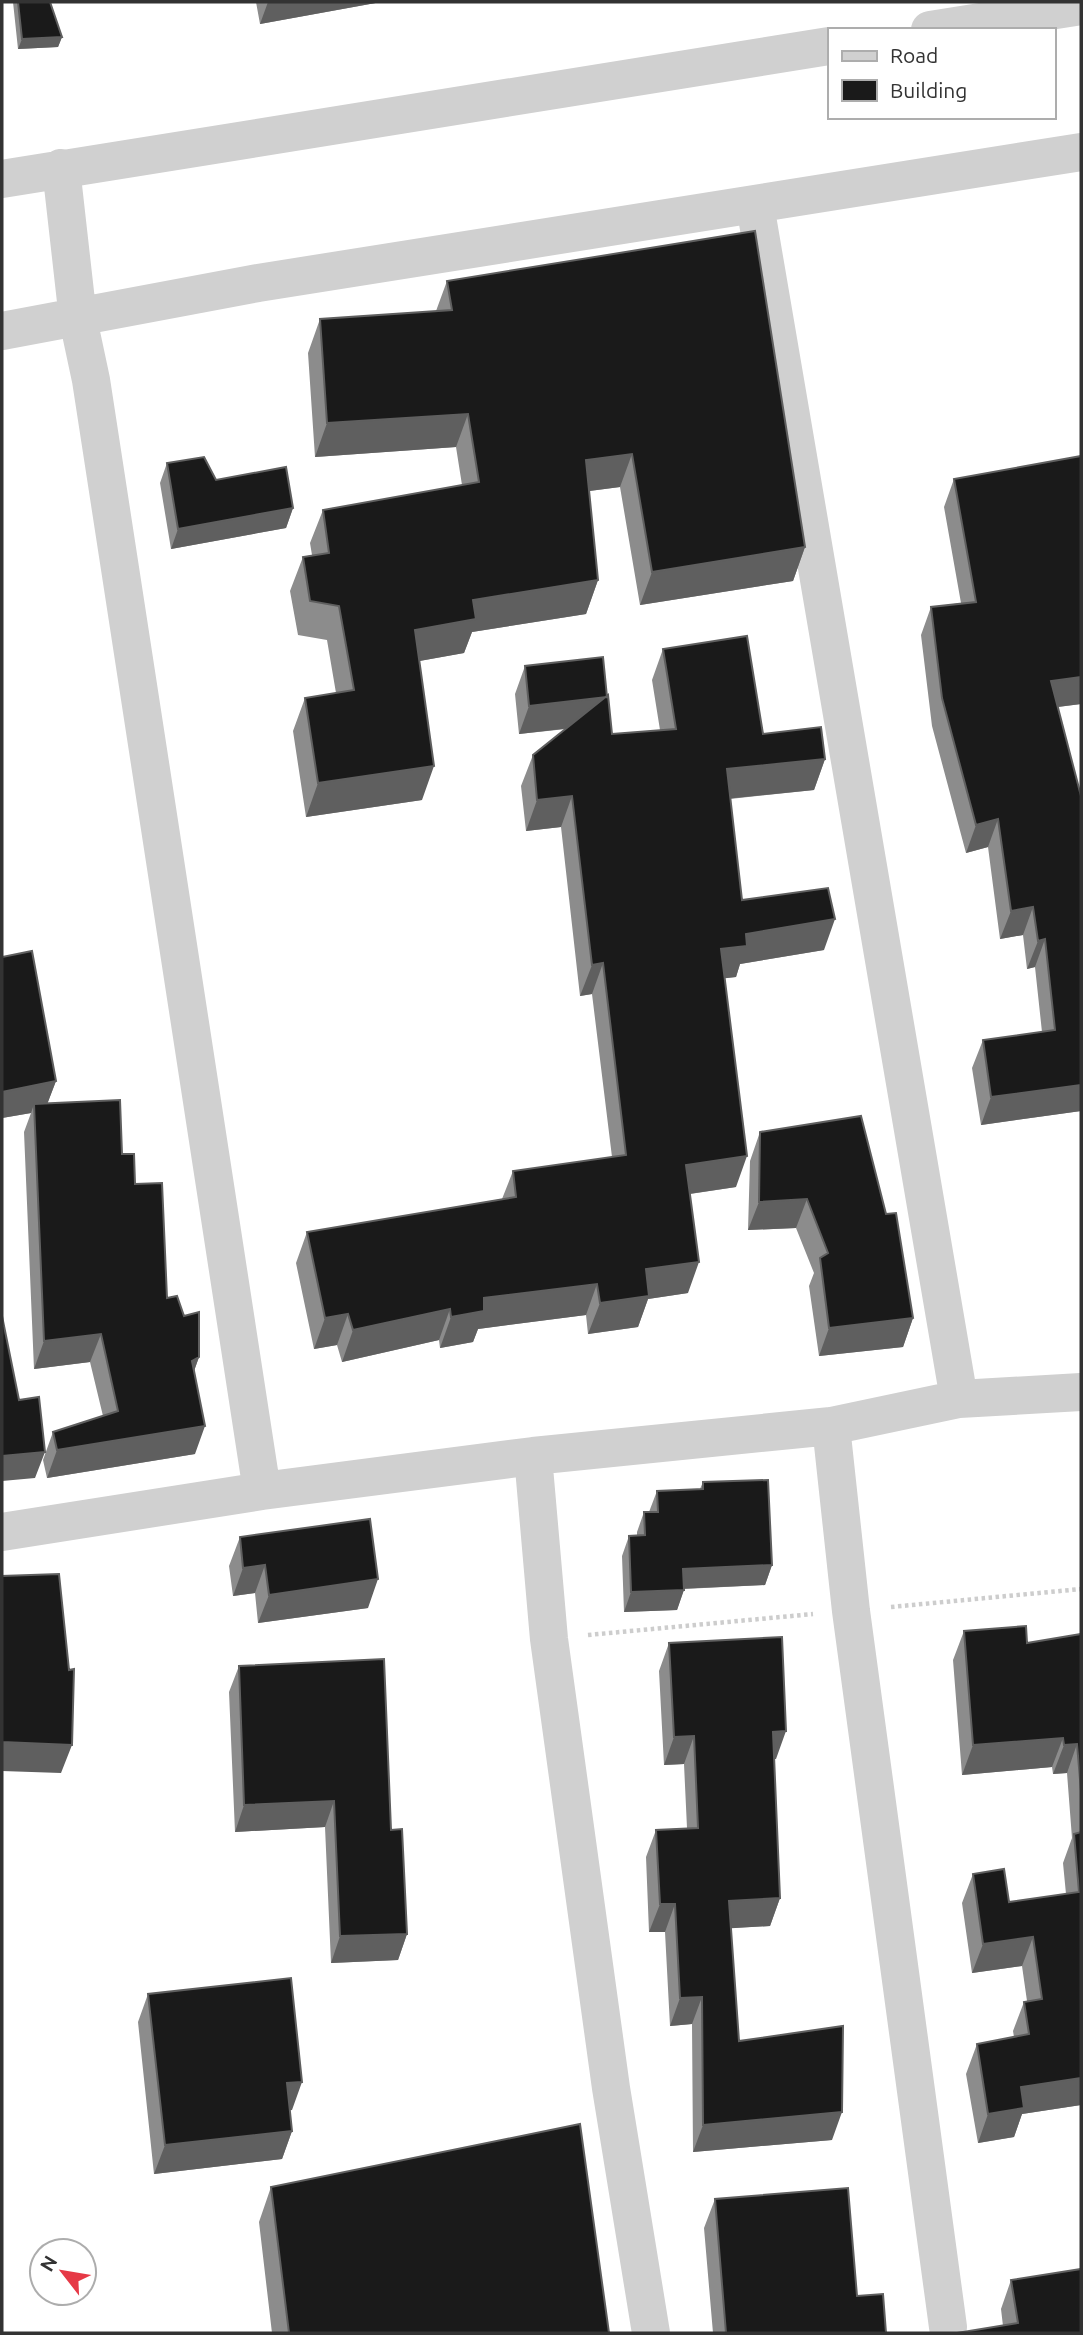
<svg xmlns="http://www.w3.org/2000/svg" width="1083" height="2335" font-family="Ubuntu,sans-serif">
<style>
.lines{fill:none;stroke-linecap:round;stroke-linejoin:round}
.path{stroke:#cdcdcd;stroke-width:4.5;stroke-dasharray:3.5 3.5;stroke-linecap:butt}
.street{stroke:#d0d0d0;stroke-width:38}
.wall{fill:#8c8c8c}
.shaded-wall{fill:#5f5f5f}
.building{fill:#1a1a1a;stroke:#5f5f5f;stroke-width:2}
</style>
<rect width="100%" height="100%" fill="#fff"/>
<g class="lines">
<path class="path" d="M891,1607l190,-18
M588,1635l225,-21"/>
<path class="street" d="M930,30l151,-24
M61,168l17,151 13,61 171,1111
M2,179l827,-133
M755,205l204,1194
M2,331l256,-48 823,-131
M831,1426l20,185 97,716
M533,1456l16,183 62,449 40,245
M2,1532l260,-41 271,-35 298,-30 128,-27 122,-7"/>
</g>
<path class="wall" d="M13,2h37l12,35 -4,10 -40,2z
M256,2h125l-121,22z
M447,281l358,266 -12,34 -153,24 -20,-118 -31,4 9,89 -12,34 -114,18 -8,21 -45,8 3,139 -116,17 -13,-86 12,-33 31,-5 -9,-53 -29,-5 -8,-44 13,-34 9,-2 -2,-12 13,-33 139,-25 -6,-38 -141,10 -7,-104 12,-34 116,-8z
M167,463l49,17 77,28 -7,20 -115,21 -11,-66z
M954,479l127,225 -23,3 23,404 -100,14 -9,-57 11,-28 59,-8 -7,-65 -8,2 -4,-34 -23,4 -12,-92 -22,6 -34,-127 -11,-91 10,-28 30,-4 -17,-96z
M663,649l100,85 62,25 -11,31 -84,9 12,101 82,50 -84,14 -4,13 -11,1 11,209 -46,7 -2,99 -40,6 -10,28 -50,7 -2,-19 -108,14 -5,13 -33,6 -1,-8 -97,22 -5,-17 -23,4 -18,-86 11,-31 195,-33 11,-28 99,-14 -20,-163 -12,2 -19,-169 -35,4 -5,-45 12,-31 33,-26 -47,5 -4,-40 10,-28 82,30 5,38 48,-4 -8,-50z
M56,1081l-9,23 75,50 13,30 32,114 32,59 -5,14 1,83 -148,24 -4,-18 10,-28 50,-16 -13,-54 -56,7 -10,-237 7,-19 -29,5z
M760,1132l126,82 27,104 -10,29 -84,9 -10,-70 5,-13 -18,-45 -48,2 2,-69z
M703,1482l69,83 -7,20 -81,4 -7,21 -53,2 -2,-56 7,-20 8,-1v-3l7,-20h5l8,-21 43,-2z
M240,1537l128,71 -110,15 -3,-30 -22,3 -4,-30z
M964,1631l63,12 54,-9v471l-59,9 -8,23 -36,6 -12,-69 11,-30 37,-7 -1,-6 11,-29 3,-1 -5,-35 -50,7 -10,-70 11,-29 36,28 57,-8 -3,-31 9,-25 -5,-65 -14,1 -1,-7 -90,8 -9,-115z
M669,1643l107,116h-2l6,139 -10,28 -39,2 8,113 93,99 -139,12 -1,-128 -22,2 -5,-94h-16l-3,-75 10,-27 31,-2 -3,-64 -20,1 -5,-94z
M239,1666l152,164 16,104 -9,26 -67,3 -6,-136 -90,5 -6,-140z
M148,1994l144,116h-2l2,21 -10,28 -128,15 -16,-152z
M271,2187l338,146h-337l-13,-111z
M715,2199l142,97 29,37h-173l-9,-105z
M1011,2280l70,53 -78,-7 -2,-17z"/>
<path class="shaded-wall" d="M268,2h113l-121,22z
M62,37l-4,10 -40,2 4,-10z
M468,414l-12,33 -141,10 12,-34z
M632,454l-12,33 -46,6 12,-33z
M293,508l-7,20 -115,21 7,-20z
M805,547l-12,34 -153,24 12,-33z
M598,580l-12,34 -114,18 -8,21 -61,11 12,-34 58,-30z
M1081,677v27l-40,5 10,-28z
M607,697l-10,28 -78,9 10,-28z
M825,759l-11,31 -99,10 12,-31z
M434,766l-12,34 -116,17 12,-34z
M572,796l-11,31 -35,4 11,-31z
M998,819l-10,28 -22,6 10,-28z
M1033,907l-10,28 -23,4 11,-28z
M835,919l-11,31 -84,14 -4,13 -26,3 11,-31 25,-15z
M1045,939l-10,28 -8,2 11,-28z
M603,963l-11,31 -12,2 12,-31z
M56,1081l-11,29 -11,-6 -3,9 -29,5v-26z
M1081,1085v26l-100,14 10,-28z
M747,1156l-11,31 -61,9 11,-31z
M807,1199l-11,29 -48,2 11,-28z
M699,1262l-11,31 -40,6 -10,28 -50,7 12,-31 46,-34z
M597,1284l-11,31 -108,14 -5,13 -33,6 11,-31 33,-19z
M450,1309l-11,31 -97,22 11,-32z
M348,1314l-11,31 -23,4 11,-31z
M913,1318l-10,29 -84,9 10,-28z
M101,1334l-11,28 -56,7 10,-28z
M199,1357l-10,28 3,-24z
M205,1426l-10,28 -148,24 10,-28z
M45,1452l-10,26 -33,3v-25z
M265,1565l-10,28 -22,3 10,-28z
M772,1565l-7,20 -89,4 7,-20z
M378,1579l-10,29 -110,15 11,-28z
M684,1590l-7,20 -53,2 7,-20z
M786,1731l-10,28h-13l10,-27z
M694,1736l-10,28 -20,1 10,-28z
M1063,1738l-11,29 -90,8 11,-30z
M2,1742l70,3 -11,28 -59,-2z
M1077,1744l-10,29 -14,1 11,-29z
M334,1801l-9,26 -90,5 9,-27z
M780,1898l-10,28 -51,3 10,-28z
M660,1904h15l-10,28h-16z
M407,1934l-9,26 -67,3 9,-27z
M1033,1937l-11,29 -50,7 11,-29z
M702,1997l-10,27 -22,2 10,-28z
M1081,2078v27l-59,9 -8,23 -36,6 10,-29 33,-27z
M302,2082l-10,28 -15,2 10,-29z
M842,2112l-10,28 -139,12 10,-27z
M292,2131l-10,28 -128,15 11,-29z"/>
<path class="building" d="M18,2h32l12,35 -40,2z
M755,231l50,316 -153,25 -20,-118 -46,6 12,120 -125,20 3,19 -61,11 19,136 -116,17 -13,-85 49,-8 -15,-84 -29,-5 -7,-44 26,-4 -6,-43 156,-28 -11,-68 -141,9 -7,-104 132,-9 -5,-29z
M1081,456v221l-30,4 30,115v289l-90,12 -8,-57 72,-10 -10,-91 -7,2 -5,-34 -22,4 -13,-92 -22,6 -34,-127 -11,-91 45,-5 -22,-123z
M204,457l12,23 70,-13 7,41 -115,21 -11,-66z
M747,636l16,98 58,-7 4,32 -98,10 15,131 86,-12 7,31 -89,15 1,12 -26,3 26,207 -61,9 13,97 -53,7 3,27 -49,7 -3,-19 -113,14v13l-33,6 -1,-8 -97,21 -5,-16 -23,4 -18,-86 209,-35 -3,-26 113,-16 -23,-192 -11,2 -20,-169 -35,4 -4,-45 75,-60 4,39 64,-5 -13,-80z
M603,657l4,40 -78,9 -4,-40z
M32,951l24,130 -54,11v-135z
M120,1100l2,54h12l1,30 27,-1 5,115 10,-2 7,20 15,-4v45l-7,4 13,65 -148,24 -4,-18 65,-21 -17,-77 -57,7 -10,-237z
M861,1116l25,98 10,-1 17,105 -84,10 -9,-70 8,-5 -21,-54 -48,3 1,-70z
M2,1316l17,84 20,-3 6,55 -43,4z
M768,1480l4,85 -89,4 1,21 -53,2 -2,-56 16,-1 -1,-23h14l-1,-21 46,-2v-7z
M370,1519l8,60 -109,16 -4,-30 -22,3 -3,-31z
M59,1574l10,96 5,-1 -2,76 -70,-3v-166z
M1026,1626l1,17 54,-9v157l-4,-47 -13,1 -1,-7 -90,7 -9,-114z
M782,1637l4,94 -13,1 7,166 -51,3 10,140 104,-15 -1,86 -139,13 -1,-128 -22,1 -5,-94h-15l-4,-74 42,-2 -4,-92 -20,1 -5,-94z
M384,1659l7,171 11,-1 5,105 -67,2 -6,-135 -90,4 -5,-139z
M1081,1832v246l-60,9 3,21 -36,6 -11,-70 52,-10 -5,-32 18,-3 -9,-62 -50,7 -10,-70 31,-5 5,33 70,-10 -5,-58z
M291,1978l11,104 -15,1 5,48 -127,14 -17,-151z
M580,2124l29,209h-320l-18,-146z
M848,2188l9,108 26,-2 3,39h-160l-11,-134z
M1081,2269v64h-124l61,-10 -7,-43z"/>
<rect width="1083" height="2335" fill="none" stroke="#333333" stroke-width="7"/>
<rect x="828" y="28" width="228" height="91" fill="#ffffff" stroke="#adadad" stroke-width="2"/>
<rect x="842" y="51" width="35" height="10" fill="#d0d0d0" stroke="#adadad" stroke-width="2"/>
<text x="890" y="63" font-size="21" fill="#333333">Road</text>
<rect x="842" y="80" width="35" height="21" fill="#1a1a1a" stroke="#adadad" stroke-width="2"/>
<text x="890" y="98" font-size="21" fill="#333333">Building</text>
<g transform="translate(63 2272) rotate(301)"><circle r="33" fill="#ffffff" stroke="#adadad" stroke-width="2"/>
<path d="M0-5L12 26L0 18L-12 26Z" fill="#e63946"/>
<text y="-10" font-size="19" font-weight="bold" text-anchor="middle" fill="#333333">N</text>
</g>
</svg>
